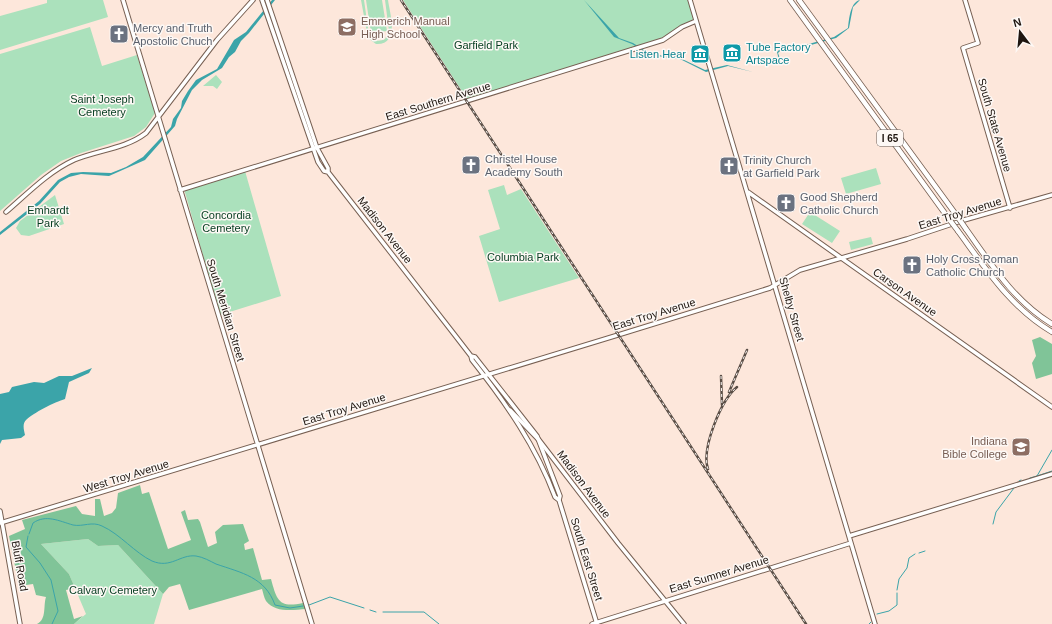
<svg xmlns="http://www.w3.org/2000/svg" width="1052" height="624" font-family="Helvetica,sans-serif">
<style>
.green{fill:#abe1bc}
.forest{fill:#80c498}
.water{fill:#3ba4a9}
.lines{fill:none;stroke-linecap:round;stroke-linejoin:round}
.stream{stroke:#3ba4a9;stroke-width:1}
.secondary-casing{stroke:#776053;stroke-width:5.5}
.primary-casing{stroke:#776053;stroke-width:5.5}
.highway-casing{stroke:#776053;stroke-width:6}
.secondary{stroke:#fff;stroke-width:3.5}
.primary{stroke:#fff;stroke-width:3.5}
.highway{stroke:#fff;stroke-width:4.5}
.rail-casing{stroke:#594d45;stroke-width:2.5}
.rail{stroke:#fdf8f5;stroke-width:1;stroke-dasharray:3;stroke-linecap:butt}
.highway-bridge-casing{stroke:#776053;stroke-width:6;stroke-linecap:butt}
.highway-bridge{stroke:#fff;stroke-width:4.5}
.labels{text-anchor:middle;stroke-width:3;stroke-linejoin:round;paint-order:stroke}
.shield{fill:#fdf8f5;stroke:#615954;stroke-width:1}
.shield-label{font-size:10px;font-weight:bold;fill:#1e150f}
.education-label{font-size:11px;fill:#785e54;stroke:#fdf8f5;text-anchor:start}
.worship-label{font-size:11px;fill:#5b616d;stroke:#fdf8f5;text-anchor:start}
.park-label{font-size:11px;fill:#043c1f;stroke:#fdf8f5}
.culture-label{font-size:11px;fill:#0d838f;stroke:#fdf8f5;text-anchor:start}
.street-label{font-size:11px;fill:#1e150f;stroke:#fdf8f5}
</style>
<rect width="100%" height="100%" fill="#fde7db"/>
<path class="green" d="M47,0h56l5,17 -108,33v-34l47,-13z
M361,0h3l5,35c4,6 10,7 16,4l4,-8 -4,-31h3c2,14 12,45 -12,44l-8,-6z
M366,0h16l5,31 -16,2z
M403,0h285l6,20 -16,7 -5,6 -8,4 -198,62z
M90,27l12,39 35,-11 18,58 -9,14 -12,9 -53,17 -20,8 -20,14 -41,36v-157z
M216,75l6,7 -5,7 -4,-3h-10z
M876,168l5,16 -35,10 -5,-16z
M245,171l36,125 -61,19 -36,-126z
M504,185l3,10 14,-6 58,89 -80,24 -20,-66 21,-7 -12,-39z
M55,195l9,29 -35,12 -8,-1 -5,-7 4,-7z
M810,212l30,19 -8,12 -30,-19z
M871,237l2,7 -22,6 -2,-8z
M88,539l10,7 20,-1 45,49 -9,30h-80l12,-10 -17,-40 -28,-30z"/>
<path class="forest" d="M1040,337l12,7v30l-16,5 -4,-16 4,-7 -4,-16z
M140,485l2,9 7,-2 19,57 23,-9 -10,-28 4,-2 3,10 10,-1 2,3 8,25 9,-4 -2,-11 8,-7 20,-1 6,17 -5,3 1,6 8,-2 9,32 9,-1c6,22 8,29 32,24l3,6c-13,1 -31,4 -40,-8 -2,-3 -3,-9 -4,-12l-73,21 -9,-26 -11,3 -6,7 -45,-49 -20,1 -10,-7 -47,5 28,30 6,14 -9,2 8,29 9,-3 -9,8h-37c10,-5 6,-18 9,-27l-10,-2 -3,-11 -14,2 -10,-50 16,-7 -3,-9 54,-14 6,8 13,2v-17h5l4,17 8,-3 4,-5 2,-15z"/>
<path class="water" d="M272,0h3l-26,33 -8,8 -6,11 -6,5 -7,11 -20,12 -10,10 -15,29 -2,7 -30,34 -36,16 -28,-2 -12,3 -9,5 -20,22 -40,31v-3l39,-31 19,-21 13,-7 12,-1 28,1 15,-6 17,-10 28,-30 2,-8 8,-11 1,-7 6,-10 8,-11 21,-11 17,-29 12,-8z
M584,0l35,38 14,5 14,9 16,4 17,2 25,12 22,-5 26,7 -25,-6 -22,6 -26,-13 -23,-3 -12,-4 -13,-8 -18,-7z
M860,0l-7,7 -4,21 -13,10 -25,7 -29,4 -4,4 4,11h-2l-3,-12 5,-5 23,-2 29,-8 14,-9c1,-8 2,-26 12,-28z
M92,368l-3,5 -20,9 -4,17c-10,3 -32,14 -39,21 -4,4 -2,10 -1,15l-4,3 -19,2 -2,4v-50l9,-2 3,-5 22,-5 10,1 15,-7h13z"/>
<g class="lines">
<path class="stream" d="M1037,476l15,-5
M1030,478l7,-2 15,-26
M1019,481l2,-1
M993,524l3,-12 18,-24
M29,534l4,-11c13,-9 26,-2 40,2 10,2 19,-4 29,1 18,8 33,27 50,35 19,8 28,-7 44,-5 7,1 14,5 20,8 26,9 49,13 59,41l15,3 13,-2
M28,536l-2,11 14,16 11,17 7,31 -6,13
M919,553l6,-2
M897,590l2,-11 8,-11 2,-10 6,-4
M309,605l21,-8 34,11
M370,610l6,2
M383,612h41l15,12
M877,614l12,-3 8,-6v-12
M869,624l2,-2"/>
<defs>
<path id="secondary" d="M123,0l189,624
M690,0l185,624
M965,0l13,43 -15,5 47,160
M180,190l483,-150 19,-13 14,-6
M748,192l304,215
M6,212c21,-18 42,-40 68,-52 24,-10 51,-11 72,-27l71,-93 36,-40
M510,410l29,30 79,103 66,81
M0,511l20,113
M0,523c257,-79 514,-155 770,-235l30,-18 107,-31 57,-19 88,-25
M849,536l203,-62
M592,624l259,-81"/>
<path id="primary" d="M262,0l56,162 6,9 4,1 126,162 17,22 4,1 62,79 23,60 -1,4 38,124
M267,0l50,148 11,20v4
M471,356l1,4c34,43 64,86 83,137l4,3"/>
<path id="highway" d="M790,0l159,219
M799,0l158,216
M966,229c25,35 48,72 86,95
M958,231c28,38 53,77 94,101"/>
</defs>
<use href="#secondary" class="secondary-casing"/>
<use href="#primary" class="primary-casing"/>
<use href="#highway" class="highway-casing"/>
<use href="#secondary" class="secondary"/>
<use href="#primary" class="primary"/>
<use href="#highway" class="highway"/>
<defs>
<path id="rail" d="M401,0l405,624
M721,376l1,29
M729,392l18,-42
M708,469c-7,-20 13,-69 29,-82"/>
</defs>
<use href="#rail" class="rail-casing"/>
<use href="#rail" class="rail"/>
<defs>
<path id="highway-bridge" d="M957,216l9,13
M949,219l9,12"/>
</defs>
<use href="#highway-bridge" class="highway-bridge-casing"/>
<use href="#highway-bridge" class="highway-bridge"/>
</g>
<defs>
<symbol id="school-square" viewBox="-11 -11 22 22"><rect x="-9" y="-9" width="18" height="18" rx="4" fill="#8d6e63" stroke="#fdf8f5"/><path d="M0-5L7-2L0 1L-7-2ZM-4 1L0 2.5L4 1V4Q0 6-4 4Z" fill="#fff"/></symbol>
<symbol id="church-square" viewBox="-11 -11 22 22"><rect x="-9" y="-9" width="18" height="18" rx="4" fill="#6b7280" stroke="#fdf8f5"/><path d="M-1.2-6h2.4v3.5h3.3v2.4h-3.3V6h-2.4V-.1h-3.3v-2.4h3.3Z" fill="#fff"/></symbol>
<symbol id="museum-square" viewBox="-11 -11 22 22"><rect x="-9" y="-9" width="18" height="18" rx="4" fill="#0f9aa8" stroke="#fdf8f5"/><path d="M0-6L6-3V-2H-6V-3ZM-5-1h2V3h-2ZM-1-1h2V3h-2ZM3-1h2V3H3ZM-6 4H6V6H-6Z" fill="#fff"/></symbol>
<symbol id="university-square" viewBox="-11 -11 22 22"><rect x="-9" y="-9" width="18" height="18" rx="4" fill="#8d6e63" stroke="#fdf8f5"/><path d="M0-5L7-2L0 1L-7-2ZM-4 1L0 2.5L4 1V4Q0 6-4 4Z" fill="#fff"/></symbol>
</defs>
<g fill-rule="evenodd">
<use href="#school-square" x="336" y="16" width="22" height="22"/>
<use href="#church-square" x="108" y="23" width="22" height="22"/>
<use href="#museum-square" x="721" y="42" width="22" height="22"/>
<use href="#museum-square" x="689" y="43" width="22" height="22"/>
<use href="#church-square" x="460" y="154" width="22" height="22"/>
<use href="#church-square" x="718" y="155" width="22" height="22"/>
<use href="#church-square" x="775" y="192" width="22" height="22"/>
<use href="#church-square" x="901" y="254" width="22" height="22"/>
<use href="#university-square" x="1010" y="436" width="22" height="22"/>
</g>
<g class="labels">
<rect class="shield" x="877" y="130" width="26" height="16" rx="3"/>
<g class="shield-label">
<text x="890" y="142">I 65</text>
</g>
<g class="education-label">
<text x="361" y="25">Emmerich Manual<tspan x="361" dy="13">High School</tspan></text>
<text x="1007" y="445" text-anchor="end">Indiana<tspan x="1007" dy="13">Bible College</tspan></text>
</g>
<g class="worship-label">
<text x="133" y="32">Mercy and Truth<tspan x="133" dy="13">Apostolic Chuch</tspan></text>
<text x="485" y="163">Christel House<tspan x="485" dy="13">Academy South</tspan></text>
<text x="743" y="164">Trinity Church<tspan x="743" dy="13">at Garfield Park</tspan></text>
<text x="800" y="201">Good Shepherd<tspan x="800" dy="13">Catholic Church</tspan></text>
<text x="926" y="263">Holy Cross Roman<tspan x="926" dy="13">Catholic Church</tspan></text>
</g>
<g class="park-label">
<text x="486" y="49">Garfield Park</text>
<text x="102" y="103">Saint Joseph<tspan x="102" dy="13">Cemetery</tspan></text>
<text x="48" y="214">Emhardt<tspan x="48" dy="13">Park</tspan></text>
<text x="226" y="219">Concordia<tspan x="226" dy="13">Cemetery</tspan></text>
<text x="523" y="261">Columbia Park</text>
<text x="113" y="594">Calvary Cemetery</text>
</g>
<g class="culture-label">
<text x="746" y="51">Tube Factory<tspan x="746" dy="13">Artspace</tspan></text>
<text x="686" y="58" text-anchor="end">Listen Hear</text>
</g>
<g class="street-label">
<text transform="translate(438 101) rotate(-17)" y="4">East Southern Avenue</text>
<text transform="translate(995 125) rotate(74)" y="4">South State Avenue</text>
<text transform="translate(960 213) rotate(-17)" y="4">East Troy Avenue</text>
<text transform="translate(385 230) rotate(52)" y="4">Madison Avenue</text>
<text transform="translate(905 292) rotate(35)" y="4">Carson Avenue</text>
<text transform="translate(792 309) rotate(74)" y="4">Shelby Street</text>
<text transform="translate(226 310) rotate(73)" y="4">South Meridian Street</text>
<text transform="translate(654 314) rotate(-17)" y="4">East Troy Avenue</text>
<text transform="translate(344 409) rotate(-17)" y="4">East Troy Avenue</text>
<text transform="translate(126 476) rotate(-17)" y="4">West Troy Avenue</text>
<text transform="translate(584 484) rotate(53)" y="4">Madison Avenue</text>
<text transform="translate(587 559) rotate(73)" y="4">South East Street</text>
<text transform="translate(20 566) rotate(80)" y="4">Bluff Road</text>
<text transform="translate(719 574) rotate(-17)" y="4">East Sumner Avenue</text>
</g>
</g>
<g transform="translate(1020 32) rotate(344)" stroke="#fdf8f5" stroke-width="3" paint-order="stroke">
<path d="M0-3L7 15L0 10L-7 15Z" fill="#1e150f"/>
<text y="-6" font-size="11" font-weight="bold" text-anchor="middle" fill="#1e150f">N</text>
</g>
</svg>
